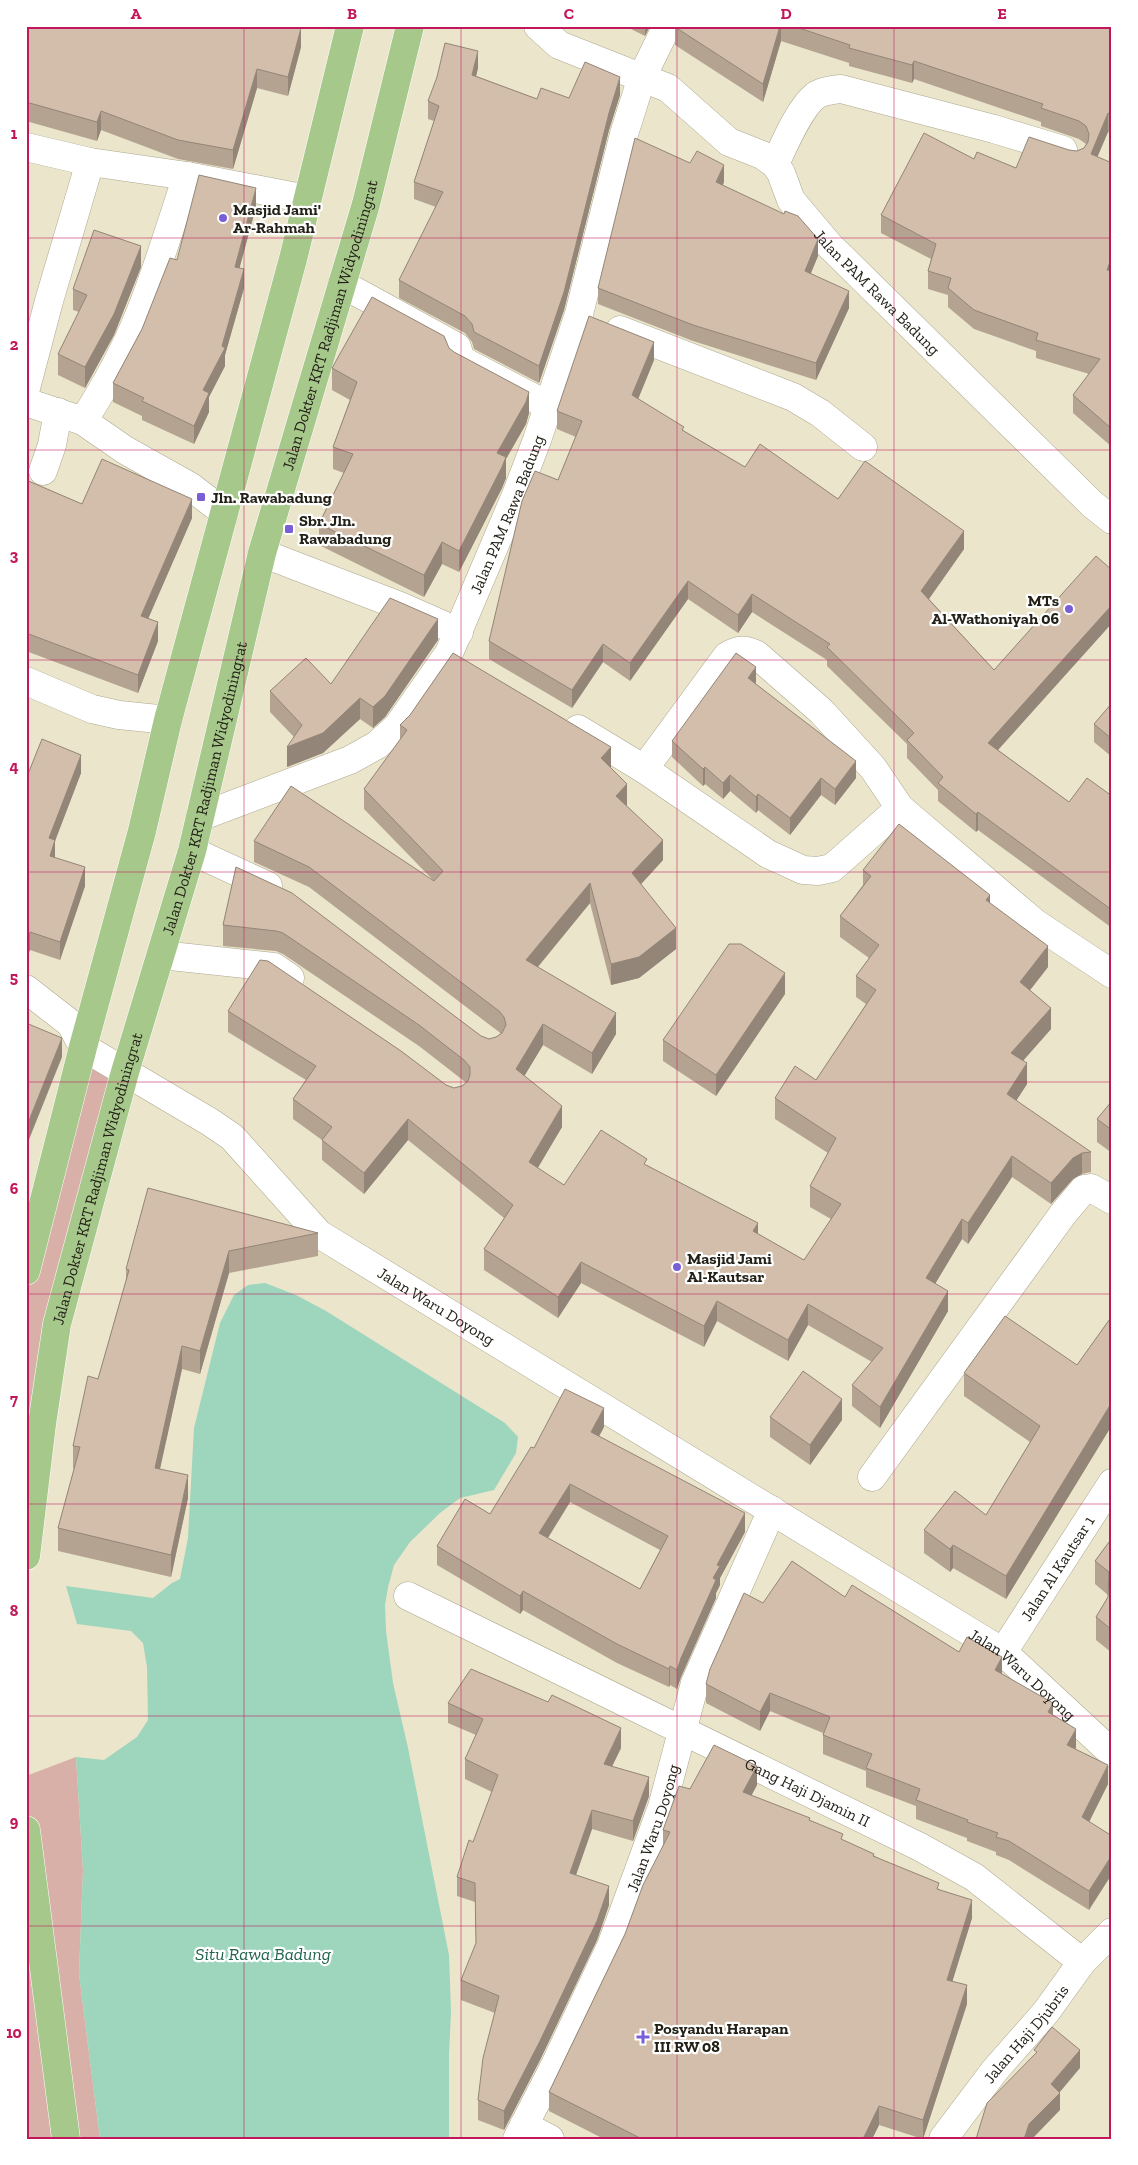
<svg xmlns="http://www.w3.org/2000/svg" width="1138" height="2165" font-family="'Zilla Slab',serif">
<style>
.green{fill:#d9b0a8}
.water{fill:#9ed5bd}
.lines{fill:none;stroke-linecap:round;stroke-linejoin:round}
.minor-casing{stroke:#ada88f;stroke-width:29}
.primary-casing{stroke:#fff;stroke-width:29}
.minor{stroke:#fff;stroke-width:28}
.primary{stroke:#a7c88b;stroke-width:28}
.wall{fill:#b5a392;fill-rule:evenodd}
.shaded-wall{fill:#938577}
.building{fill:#d2beaa;stroke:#938577;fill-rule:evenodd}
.grid{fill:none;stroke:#c2185b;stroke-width:1;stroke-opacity:0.55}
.poi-dot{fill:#7a5ed8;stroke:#fff;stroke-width:2}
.labels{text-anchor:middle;stroke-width:4.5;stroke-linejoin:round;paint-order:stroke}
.poi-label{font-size:16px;font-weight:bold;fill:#222017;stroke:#fff;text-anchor:start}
.street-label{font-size:16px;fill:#222017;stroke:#fff}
.water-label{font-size:18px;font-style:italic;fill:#22644d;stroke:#fff}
.neatline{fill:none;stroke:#c2185b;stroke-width:2}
.grid-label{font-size:16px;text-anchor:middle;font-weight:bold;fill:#c2185b}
</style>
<rect width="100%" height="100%" fill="#eae5cb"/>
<path class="green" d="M83,1047l42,25 -68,252 -31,232v-285z
M76,1757l7,113 -4,104 21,165h-74v-363z"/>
<path class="water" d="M265,1283l31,12 30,16 179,112 13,14 -2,16 -22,37 -34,8 -20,15 -30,29 -16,23 -6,22 -3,18 1,26 7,52 15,65 41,207 2,57 -2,42v85h-349l-21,-165 4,-104 -7,-113 28,3 33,-23 11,-17 -1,-53 -4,-24 -12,-12 -54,-7 -11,-38 87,12 19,-15 8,-4 8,-41 6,-110 26,-105 14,-28 14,-10z"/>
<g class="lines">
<defs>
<g id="minor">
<path id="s1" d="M538,26l21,19 109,43 61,54 33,13 13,9 6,9 10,27 38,45 263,259 20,16"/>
<path d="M26,147l64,15 97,14 120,23"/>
<path d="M775,164c9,-19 24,-55 40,-68 7,-5 18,-6 26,-7l153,40 69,21"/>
<path d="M342,284l115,63 4,13 86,45"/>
<path d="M620,330l173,67 27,16 43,34"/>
<path d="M26,388l23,-87 41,-139"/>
<path d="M26,402l57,19 42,29 66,37 30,23 2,7"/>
<path d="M83,421c22,-34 42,-70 57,-108 18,-45 32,-92 47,-137"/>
<path d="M43,471l9,-26 6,-33"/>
<path d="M262,553l138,53 59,26"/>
<path d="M26,681l66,28 27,6 49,5"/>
<path d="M578,729l66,40 124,85 35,16 15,1 14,-3 68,-60"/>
<path d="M644,769l83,-113c11,-7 18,-7 30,-1l64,56 52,57 27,40 135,115 77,51"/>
<path id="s2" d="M200,817l150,-57 27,-15 20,-18 52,-74 67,-158 21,-55 42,-126 45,-180 18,-57 25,-51"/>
<path d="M192,851l76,35"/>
<path d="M161,955l113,12 16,11"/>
<path id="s3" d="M26,989l45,35 12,23 127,75 22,15 87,97 684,418 109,101"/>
<path d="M872,1477l191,-263 21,-25 7,-1 21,12"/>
<path id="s4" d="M408,1596l512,251 54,30 108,85"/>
<path id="s5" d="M1003,1652l109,-169"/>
<path d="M524,2125l26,14"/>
<path id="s6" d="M517,2139l37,-72 57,-121 51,-139 33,-124 77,-173"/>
<path id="s7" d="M943,2139l52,-69 51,-58 36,-50 30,-30"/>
</g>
<g id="primary">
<path d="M26,1271l57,-224 59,-216 26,-111 125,-461 57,-233"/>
<path id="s8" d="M26,1556l16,-132 15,-100 68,-252 67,-221 70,-298 104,-349 44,-178"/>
<path d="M26,1830l40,309"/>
</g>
</defs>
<use href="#minor" class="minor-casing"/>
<use href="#primary" class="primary-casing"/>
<use href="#minor" class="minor"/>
<use href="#primary" class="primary"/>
</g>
<path class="wall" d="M26,26l272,2 3,19 -13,49 -31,-8 -24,81 -55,-10 -77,-29 -4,11 -71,-20z
M625,26h25l-5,10z
M675,26h437v107l-4,-1 -11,25 15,6v284l-39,-34v-18l16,-21 -53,-16v-7l-62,-22 -26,-22v-12l-20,-6v-18l3,-12 -50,-26v-18l93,-56 42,9 53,-18 8,1 7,-3 2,-4 -7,-5 -38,-13v-4l-127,-43 -2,4 -63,-17v-3l-68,-22 -18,61 -88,-57z
M478,68l-2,8 61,23 83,-4 -11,35 -45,180 -25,73 -65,-34 -2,-7 -7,-9 -66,-35v-18l37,-73 -22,-8v-17l20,-61 -6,-2v-18z
M724,182l-1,3 95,71 -7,17 38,35 -33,72 -123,-39 -95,-37v-16z
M256,207l-17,61 5,20 -19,67v11l-16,31v15l-15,32 -52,-24v-4l-29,-14v-19l29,-54 35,-69z
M141,267l-27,68 -29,53 -27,-13v-21l21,-42 -6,-2v-21z
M449,348l80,65 -3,11 -20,35v19l-4,10 -43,84 -17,-8 -18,33 -105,-52v-21l25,-51 -11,-4v-22l17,-47 -18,-10v-22z
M654,360l-16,39 46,32 61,36 93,32 126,50 -35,50 65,71 118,-100v53l-114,127 71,52 43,-6v132l-134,-98 -2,2 -38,-31v-11l-31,-32v-14l-80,-78v-6l-75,-48 -14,21 -50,-34 -58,82 -27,-19 -31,46 -83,-49v-18l69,-161 18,-43 -19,-8v-18z
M26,480l56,24 110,14 -44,101 10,22 -20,52 -112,-42z
M438,640l-53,77 -12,11 -13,-9 -37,34 -36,14 7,-30 -24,-25v-21l61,-7z
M756,684l100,94 -21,27 -14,-10 -31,40 -32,-25 -2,3 -26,-22 -7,8 -18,-15 -2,2 -31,-29v-16z
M1112,703v54l-18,-15v-18z
M400,725l211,43 16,37 -1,1 37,54 -22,24 35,65 -37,29 -28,7 -21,-82 -52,64 78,67 -24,40 -49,-29 -19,31 38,51 -25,41 27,17 83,-20 111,69 46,26 27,-41 -21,-12v-21l18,-33 -53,-34v-21l41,-18 50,-76 -10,-7v-21l13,-18 -29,-21v-21l23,-31v-15l127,33 58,64 -18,23 21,39 -28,32 4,23 -11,17 75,51v20l-9,2 -9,5 -22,25 -39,-27 -44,67 -6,-5 -27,45 13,27 -68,117 -28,-22v-21l20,-23 -64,-37 -20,36 -71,-40 -13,26 -123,-64 -23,35 -74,-48v-21l20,-31 -96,-78 -44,54 -42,-34v-20l-29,-21v-20l13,-19 -78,-48v-21l226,77 8,-2 4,-3 -2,-2 -45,-35 -136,-92 -7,-3 -53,-5v-21l13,-58 245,169 8,3 7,-2 5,-3 -2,-2 -190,-145 -55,-25v-21l178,38 -68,-70v-20l36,-49z
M81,773l-26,68v16l30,29 -25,74 -30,-10 -4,9v-180z
M785,994l-69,102 -53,-35v-21z
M1112,1101v52l-15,-11v-23z
M318,1233v23l-89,17 -29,101 -18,-5 -22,100 28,29 -17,79 -113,-26v-23l16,-59 -1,-1v-22l25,-67 28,-98v-12z
M1112,1316v109l-106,174 -53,-31 -3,4 -26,-19v-23l62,-15 44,-73 -66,-46v-23l113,-8z
M770,1417l72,3 -32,45 -40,-28z
M604,1427l-5,9 146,96 -25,46v7l-4,8v5l-35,79 -4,12 -7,-4 -1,2 -52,-24 -94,-53 -3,4 -83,-49v-19l53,-32 44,-66zM570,1502l90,48 -20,39 -92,-51z
M1112,1538v115l-16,-13v-23l12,-20v-2l-13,-11v-23z
M845,1597l114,55 43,22 51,41 23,32v2l32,35 -19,38 23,14 -23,74 -80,-50 -13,-5v-3l-29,-11v-3l-51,-19v-13l-50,-19v-16l-43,-17v-21l-53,-22 -10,20 -54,-28v-19l57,-81z
M448,1703l173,45 -9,18 37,30 -16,45 -41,-12 -16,46 33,30 -12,35 -57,120 -36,70 -26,-10v-20l17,-87 -34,-13v-20l15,-36 -1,-42 -18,-6v-19l16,-35 19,-50 -27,-13v-20l11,-24 -28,-12z
M757,1785l-6,11 59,24 33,20 96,49 33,29 -20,63 15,23 -44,135 -44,-14 -7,14h-268l-55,-28v-19l76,-158 38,-88v-16l27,-41z"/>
<path class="shaded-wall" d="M645,26h5l-5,10z
M780,26h1v15l-18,61v-18z
M301,28v19l-13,49v-19z
M478,51v17l-6,24v-17z
M914,61v18l-2,4v-18z
M257,69v19l-24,81v-19z
M620,77v18l-11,35 -45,180 -25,73v-17l70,-253z
M101,111v19l-4,11v-19z
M1108,113v19l-17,40v-18z
M724,165v17l-8,16v-16z
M256,188v19l-21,78v-18z
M818,239v17l-13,31v-16z
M141,246v21l-27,68 -29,53v-21z
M1112,256v19l-5,-5z
M244,269v19l-19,67v11l-16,31v15l-15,32v-18l9,-36 19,-44z
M849,291v17l-33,72v-17z
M654,342v18l-22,54v-19z
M529,392v21l-3,11 -20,35v19l-4,10 -43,84v-21l38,-98z
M192,499v19l-51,117v-19z
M964,531v18l-43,61v-19z
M442,542v22l-18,33v-22z
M688,581v18l-58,82v-18z
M752,594v18l-14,21v-18z
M1112,605v18l-124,138v-18z
M438,619v21l-53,77 -12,11v-21z
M158,622v19l-20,52v-18z
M603,644v18l-31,46v-18z
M756,667v17l-8,-6z
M360,698v21l-37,34 -36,14v-20z
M611,747v21l-10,-10z
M81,755v18l-26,68v17l-5,16 -1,-36z
M856,761v17l-21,27v-16z
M705,767v17l-2,2v-17z
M730,775v16l-7,8v-16z
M821,778v17l-31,40v-17z
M627,784v21l-11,11v-20z
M758,794v16l-2,3v-16z
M978,812v18l-2,2v-18z
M663,840v20l-31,34v-21z
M85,867v19l-25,74v-18z
M590,883v20l-64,78v-21z
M990,895v21l-4,-16z
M676,928v21l-37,29 -28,7v-21z
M30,932v18l-4,9v-19z
M1048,946v21l-28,36v-21z
M785,973v21l-69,102v-21z
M1051,1008v21l-40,45v-21z
M616,1013v21l-24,40v-21z
M543,1024v21l-27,45v-21z
M62,1038v19l-36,90v-19z
M1027,1063v21l-20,31v-21z
M562,1106v21l-33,56v-21z
M408,1119v21l-44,54v-21z
M1082,1153v21l-9,5 -22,25v-21l22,-25z
M1012,1156v21l-44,67v-21z
M962,1219v20l-36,60v-21z
M758,1223v21l-5,-13z
M229,1251v22l-29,101v-23z
M581,1262v21l-23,35v-21z
M948,1291v20l-68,117v-21z
M717,1301v20l-13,26v-21z
M808,1304v21l-20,36v-21z
M182,1346v23l-27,122v-23z
M842,1399v21l-32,45v-20z
M1112,1402v23l-106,174v-23z
M604,1408v19l-13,24v-19z
M188,1475v23l-17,79v-22z
M570,1484v18l-31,50v-19z
M745,1513v19l-25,46v7l-4,8v5l-35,79 -4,12v-19l4,-12 32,-80 4,-13z
M953,1545v23l-3,4v-23z
M523,1591v19l-3,4v-18z
M1002,1657v19l-7,-6z
M670,1666v19l-1,2v-18z
M770,1693v18l-10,20v-19z
M1053,1703v19l-5,-10z
M621,1728v20l-17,35v-19z
M1076,1729v18l-9,17v-19z
M1108,1765v19l-26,52v-19z
M757,1766v19l-14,26v-19z
M649,1777v19l-16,45v-20z
M592,1810v19l-22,63v-19z
M1112,1855v19l-23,36v-19z
M609,1886v19l-12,35 -57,120 -36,70v-19z
M972,1900v18l-25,81v-19z
M967,1985v19l-44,135v-19z
M1080,2050v18l-26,31 6,-6v17l-28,29h-8l5,-15 22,-40z
M879,2106v19l-7,14h-9z"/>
<path class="building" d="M26,26h267l8,2 -13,49 -31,-8 -24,81 -55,-10 -77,-29 -4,11 -71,-20z
M675,26h105l-17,58 -88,-57z
M793,26h319v89l-4,-2 -17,41 21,9v93l-5,14 5,1v158l-39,-34 27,-36 -64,-19 2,-7 -64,-23 -26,-22 3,-10 -23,-7 8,-27 -55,-29 43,-82 50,26 3,-7 39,16 13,-31 40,13 8,1 7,-3 4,-6 1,-8 -3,-8 -7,-5 -38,-13 2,-4 -129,-43 -2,4 -63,-17 1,-3z
M445,43l33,8 -6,24 65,24 4,-11 28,10 16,-36 35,15 -11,36 -45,179 -25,74 -65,-34 -2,-8 -7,-8 -66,-36 44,-88 -29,-10 25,-76 -11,-5 9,-24z
M635,138l55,25 7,-12 27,14 -8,17 68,32 1,-3 13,5 20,23 -13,32 44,20 -33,72 -123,-38 -95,-37z
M199,175l57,13 -21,79 9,2 -22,77 3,2 -22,42 6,3 -15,33 -52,-25 2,-3 -31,-15 29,-54 28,-71 7,2z
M94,230l47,16 -27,68 -29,53 -27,-13 29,-59 -14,-6z
M372,297l72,39 5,12 5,4 75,40 -3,10 -29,51 9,4 -4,10 -43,84 -17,-9 -18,33 -105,-51 34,-70 -20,-7 24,-65 -25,-14z
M589,316l65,26 -22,53 52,32 -2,3 63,37 15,-23 78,55 27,-38 99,70 -43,60 73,79 102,-114 16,14v35l-124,138 81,59 18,-24 25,18v114l-134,-98 -2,2 -38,-31 5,-6 -36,-37 7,-7 -87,-86 3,-3 -78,-50 -14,21 -50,-34 -58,82 -27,-19 -31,46 -83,-49 33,-140 13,-30 23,9 24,-59 -25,-10z
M102,459l90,40 -51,117 17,6 -20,53 -112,-42v-153l56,24z
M390,598l48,21 -53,77 -12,11 -13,-9 -37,35 -36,14 15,-22 -32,-34 36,-33 25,26z
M453,653l158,94 -10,11 26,26 -11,12 47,44 -31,33 44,55 -37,29 -28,7 -21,-81 -64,77 90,53 -24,40 -49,-29 -27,45 46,37 -33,56 35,23 37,-55 46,29 -3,5 114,59 -5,8 51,29 37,-56 -31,-18 26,-48 -61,-40 20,-32 21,14 60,-90 -20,-14 23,-31 -39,-29 31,-40 -8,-6 36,-46 91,71 -4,5 62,46 -28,36 31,26 -40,45 16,10 -20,31 84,58 -9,1 -9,5 -22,25 -39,-27 -44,67 -6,-4 -36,59 22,13 -68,116 -28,-22 31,-37 -75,-44 -20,36 -71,-39 -13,25 -123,-64 -23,35 -74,-48 29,-44 -105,-86 -44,54 -42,-33 10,-13 -39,-28 23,-33 -88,-55 32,-51 8,1 133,90 45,34 8,3 8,-2 6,-5 2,-6v-8l-6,-7 -45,-35 -136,-92 -7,-2 -53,-6 13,-58 56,26 189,143 8,3 7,-2 6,-4 4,-8 -2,-8 -5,-6 -190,-144 -55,-26 37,-55 143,95 9,-10 -79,-82 43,-59 -7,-5 10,-10z
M736,653l20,14 -8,11 108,83 -21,28 -14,-11 -31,40 -32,-24 -2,3 -26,-22 -7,8 -18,-16 -2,2 -31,-28z
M1112,703v36l-18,-15z
M42,739l39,16 -32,83 6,2 -5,16 35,11 -25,75 -30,-10 -4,8v-161z
M729,944h12l44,29 -69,102 -53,-35z
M26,1023l36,15 -36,90z
M1112,1101v29l-15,-11z
M148,1188l170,45 -89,18 -29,100 -18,-5 -27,122 33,7 -17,80 -113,-27 22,-81 -7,-1 15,-70 10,3 31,-109 -3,-1z
M1005,1316l72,49 35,-49v86l-106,174 -53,-31 -3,4 -26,-19 31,-39 31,24 54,-89 -76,-53z
M803,1371l39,28 -32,46 -40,-28z
M565,1389l39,19 -13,24 154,81 -28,52 3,1 -7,12 3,2 -35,78 -4,12 -7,-4 -1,3 -52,-25 -94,-53 -3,5 -83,-50 28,-47 25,15 41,-67 3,1zM570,1484l98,52 -28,53 -101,-56z
M1112,1538v92l-16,-13 12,-20 1,-25 -14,-11z
M792,1561l53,36 7,-12 107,67 8,-15 35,20 -7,13 58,33 -5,9 28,17 -9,16 41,20 -26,52 30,19v19l-23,36 -80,-50 -13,-4 2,-4 -31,-11 1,-2 -52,-20 4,-11 -54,-21 6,-14 -49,-19 7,-18 -60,-24 -10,19 -54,-28 4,-15 34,-76 19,10z
M471,1669l77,33 4,-7 69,33 -17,36 45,13 -16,44 -41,-11 -22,63 39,13 -12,35 -57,120 -36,70 -26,-11 5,-42 16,-62 -38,-16 15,-37 -1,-60 -18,-6 12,-37 4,2 25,-67 -33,-16 18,-40 -35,-16z
M714,1745l43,21 -14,26 67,26 -1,2 34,14 -2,5 33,15 -1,2 66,27 -2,6 35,11 -25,80 20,5 -44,135 -44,-14 -16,33h-221l-93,-47 76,-158 18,-49 27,-53 -7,-2 16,-44 11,3z
M1052,2027l28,23 -29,34 9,9 -31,31 -5,15h-48l11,-36 50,-51 -3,-2z"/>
<path class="grid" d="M244,26v2113M461,26v2113M677,26v2113M894,26v2113M26,238h1086M26,450h1086M26,660h1086M26,872h1086M26,1082h1086M26,1294h1086M26,1504h1086M26,1716h1086M26,1926h1086"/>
<g class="poi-dot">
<circle cx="223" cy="218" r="5"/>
<rect x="196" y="492" width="10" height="10" rx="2.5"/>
<rect x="284" y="524" width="10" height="10" rx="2.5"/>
<circle cx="1069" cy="609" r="5"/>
<circle cx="677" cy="1267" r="5"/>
<path d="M640.5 2029.5h5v5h5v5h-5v5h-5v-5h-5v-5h5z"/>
</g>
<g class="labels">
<g class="poi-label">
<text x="233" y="215">Masjid Jami'<tspan x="233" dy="18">Ar-Rahmah</tspan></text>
<text x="211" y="503">Jln. Rawabadung</text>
<text x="299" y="526">Sbr. Jln.<tspan x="299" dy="18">Rawabadung</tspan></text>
<text x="1059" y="606" text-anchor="end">MTs<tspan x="1059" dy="18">Al-Wathoniyah 06</tspan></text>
<text x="687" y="1264">Masjid Jami<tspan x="687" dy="18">Al-Kautsar</tspan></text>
<text x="654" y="2034">Posyandu Harapan<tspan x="654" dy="18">III RW 08</tspan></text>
</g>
<g class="street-label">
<text dy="6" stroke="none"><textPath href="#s1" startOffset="444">Jalan PAM Rawa Badung</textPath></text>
<text dy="6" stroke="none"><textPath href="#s8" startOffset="1270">Jalan Dokter KRT Radjiman Widyodiningrat</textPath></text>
<text dy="6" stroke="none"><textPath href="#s2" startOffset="459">Jalan PAM Rawa Badung</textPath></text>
<text dy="6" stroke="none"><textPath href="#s8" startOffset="790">Jalan Dokter KRT Radjiman Widyodiningrat</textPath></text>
<text dy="6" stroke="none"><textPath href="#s8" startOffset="385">Jalan Dokter KRT Radjiman Widyodiningrat</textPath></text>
<text dy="6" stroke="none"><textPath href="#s3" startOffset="525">Jalan Waru Doyong</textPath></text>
<text dy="6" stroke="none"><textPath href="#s5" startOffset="100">Jalan Al Kautsar 1</textPath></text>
<text dy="6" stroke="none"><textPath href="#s3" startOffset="1218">Jalan Waru Doyong</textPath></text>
<text dy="6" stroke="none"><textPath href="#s4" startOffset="445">Gang Haji Djamin II</textPath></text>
<text dy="6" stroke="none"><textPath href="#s6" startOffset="340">Jalan Waru Doyong</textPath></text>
<text dy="6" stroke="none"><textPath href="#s7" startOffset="134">Jalan Haji Djubris</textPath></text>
</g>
<g class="water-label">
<text x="263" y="1960">Situ Rawa Badung</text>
</g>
</g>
<rect width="1138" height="2165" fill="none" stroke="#ffffff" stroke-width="55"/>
<rect x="28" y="28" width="1082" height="2110" class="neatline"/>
<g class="grid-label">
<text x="136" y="19">A</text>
<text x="352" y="19">B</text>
<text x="569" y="19">C</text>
<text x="786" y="19">D</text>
<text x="1002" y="19">E</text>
<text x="14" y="139">1</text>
<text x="14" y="350">2</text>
<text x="14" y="561">3</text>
<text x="14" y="772">4</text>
<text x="14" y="983">5</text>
<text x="14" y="1194">6</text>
<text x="14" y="1405">7</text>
<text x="14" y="1616">8</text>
<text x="14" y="1827">9</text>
<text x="14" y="2038">10</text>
</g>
</svg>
